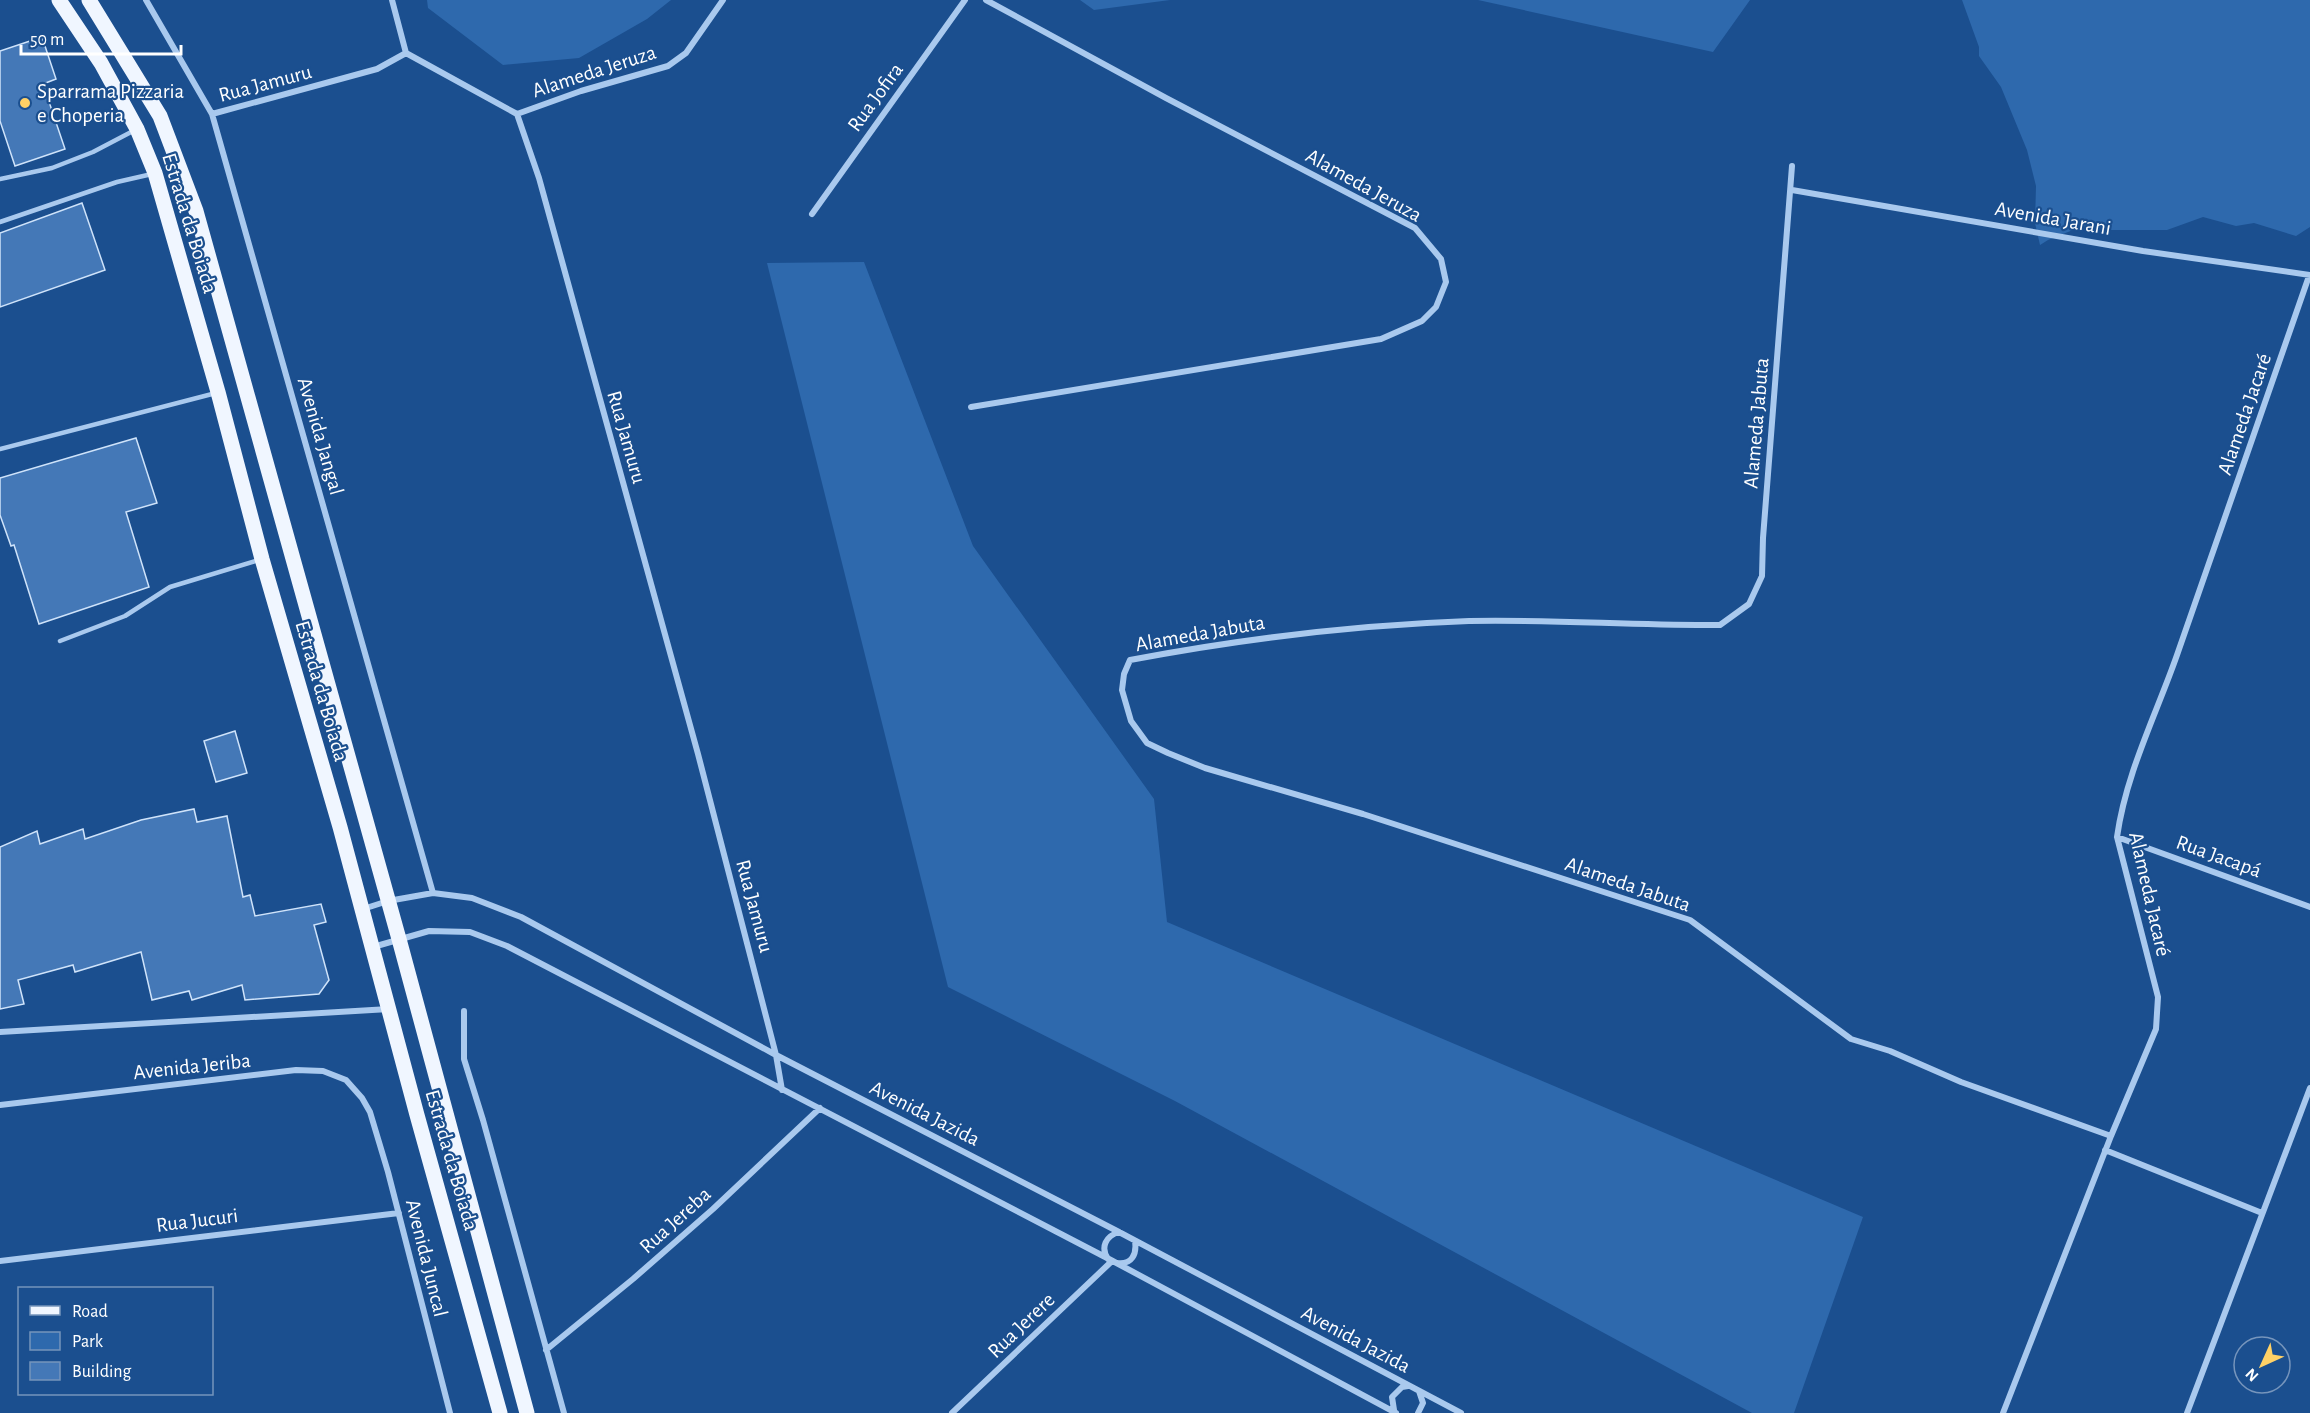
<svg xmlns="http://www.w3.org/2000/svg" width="2310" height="1413" font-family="'Alegreya Sans',sans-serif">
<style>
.green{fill:#2e69ad}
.building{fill:#4478b7;stroke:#cfe3fa;stroke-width:1.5}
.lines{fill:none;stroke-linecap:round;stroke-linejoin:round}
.service{stroke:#a9c9ee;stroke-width:4.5}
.minor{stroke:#a9c9ee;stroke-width:6}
.primary{stroke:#f0f6ff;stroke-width:15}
.poi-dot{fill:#ffd166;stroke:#1b4f8f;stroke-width:2}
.labels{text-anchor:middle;stroke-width:4.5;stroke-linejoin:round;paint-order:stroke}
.street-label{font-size:21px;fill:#fff;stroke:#1b4f8f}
.poi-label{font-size:21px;fill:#fff;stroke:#1b4f8f;text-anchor:start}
</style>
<rect width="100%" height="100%" fill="#1b4f8f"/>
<path class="green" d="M427,0h244l-24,19 -68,39 -76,7 -75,-57z
M1080,0h90l-76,10z
M1478,0h272l-37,52z
M1962,0h348v227l-14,9 -42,-13 -18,3 -33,-9 -36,13h-94l-25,10 -8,5 -5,-22 1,-37 -9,-36 -26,-63 -22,-31v-9z
M864,262l109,284 181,253 13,123 696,295 -69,196h-42l-577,-312 -227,-114 -181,-724z"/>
<path class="building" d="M42,37l14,42 -13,5 22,65 -50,17 -15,-45v-70z
M82,203l23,67 -105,37v-74z
M136,438l21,65 -31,9 23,75 -110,37 -25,-79 -3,1 -11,-31v-37z
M235,731l12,42 -31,9 -12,-41z
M194,809l3,13 30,-6 16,81 7,-2 5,21 66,-12 5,18 -12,3 15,55 -10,14 -74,6 -3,-15 -50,15 -3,-9 -37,9 -11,-48 -66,20 -2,-7 -55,15 6,24 -24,5v-162l37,-16 3,13 43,-15 2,10 56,-19z"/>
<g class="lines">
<path class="service" d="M0,179l52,-11 41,-16 42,-22
M0,222l117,-40 35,-8
M0,449l216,-56
M60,641l65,-25 45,-29 89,-27"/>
<path class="minor" d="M146,0l66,114 221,779
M392,0l14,53
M406,53l111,61 22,64 159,576 78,301 6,35
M212,114l165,-45 29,-16
M517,114l64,-23 87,-25 18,-13 37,-53
M1792,166l-29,372 -1,38 -13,28 -29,21c-84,1 -168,-6 -251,-4 -114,4 -228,18 -339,39l-6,14 -2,16 9,31 16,22 21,10 37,15 158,46 327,106 161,119 39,12 71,31 150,54
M1792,190l351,61 167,24
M812,214l153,-214
M971,407l410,-68 41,-18 14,-14 10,-25 -5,-23 -26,-31 -249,-130 -180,-98
M2117,837l193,70
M363,909l25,-8 45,-8 39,5 49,19 255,138 343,177 342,181
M373,947l56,-16 41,1 37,14 602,313 287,154
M464,1011v48l19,61 81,293
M0,1032l389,-23
M0,1105l296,-35 27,1 23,9 16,18 8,14 18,60 62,241
M2105,1150l157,63
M1108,1259c-8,-12 -2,-23 11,-27
M0,1261l399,-48
M1117,1263c15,2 20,-9 18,-22
M546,1350l87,-71 80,-70 107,-101
M1394,1410l-2,-13 10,-10 6,-1
M952,1413l160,-152
M1418,1413l5,-10 -4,-12
M2003,1413l108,-277 45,-107 2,-32 -41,-160c9,-64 39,-122 60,-182 44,-126 89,-252 132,-379
M2187,1413l123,-325"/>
<path class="primary" d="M59,0l42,63 36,66 18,44 63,219 44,167 78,268 77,288 83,298
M89,0l71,116 36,95 203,728 128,474"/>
</g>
<circle class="poi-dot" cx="25" cy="103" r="6"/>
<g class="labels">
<g class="street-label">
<text transform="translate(594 71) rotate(-18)" y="7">Alameda Jeruza</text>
<text transform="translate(265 83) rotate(-15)" y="7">Rua Jamuru</text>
<text transform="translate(875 97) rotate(-54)" y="7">Rua Jofira</text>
<text transform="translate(1364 185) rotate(29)" y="7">Alameda Jeruza</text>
<text transform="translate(2053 218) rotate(10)" y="7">Avenida Jarani</text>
<text transform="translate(190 223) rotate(73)" y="7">Estrada da Boiada</text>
<text transform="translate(2244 414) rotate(-71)" y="7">Alameda Jacaré</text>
<text transform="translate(1756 423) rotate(-85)" y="7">Alameda Jabuta</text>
<text transform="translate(321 436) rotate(74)" y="7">Avenida Jangal</text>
<text transform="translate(627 437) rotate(74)" y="7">Rua Jamuru</text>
<text transform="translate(1200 633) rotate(-10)" y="7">Alameda Jabuta</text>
<text transform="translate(322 691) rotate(74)" y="7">Estrada da Boiada</text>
<text transform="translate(2219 856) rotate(20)" y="7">Rua Jacapá</text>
<text transform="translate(1628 884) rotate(19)" y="7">Alameda Jabuta</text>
<text transform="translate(2150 894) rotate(77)" y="7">Alameda Jacaré</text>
<text transform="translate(755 906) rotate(75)" y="7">Rua Jamuru</text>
<text transform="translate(192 1066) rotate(-6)" y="7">Avenida Jeriba</text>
<text transform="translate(925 1113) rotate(27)" y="7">Avenida Jazida</text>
<text transform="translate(452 1160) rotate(74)" y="7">Estrada da Boiada</text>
<text transform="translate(197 1220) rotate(-7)" y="7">Rua Jucuri</text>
<text transform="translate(675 1220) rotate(-42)" y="7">Rua Jereba</text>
<text transform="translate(427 1258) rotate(76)" y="7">Avenida Juncal</text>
<text transform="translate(1021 1325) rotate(-44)" y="7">Rua Jerere</text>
<text transform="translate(1356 1339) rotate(28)" y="7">Avenida Jazida</text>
</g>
<g class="poi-label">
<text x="37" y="98">Sparrama Pizzaria<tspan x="37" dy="24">e Choperia</tspan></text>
</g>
</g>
<rect x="18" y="1287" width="195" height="108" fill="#1b4f8f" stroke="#7695bc" stroke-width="1.5"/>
<rect x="30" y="1306" width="30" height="9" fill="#f0f6ff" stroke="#7695bc" stroke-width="1.5"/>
<text x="72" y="1317" font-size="18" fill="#ffffff">Road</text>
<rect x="30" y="1332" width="30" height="18" fill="#2e69ad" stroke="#7695bc" stroke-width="1.5"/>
<text x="72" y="1347" font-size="18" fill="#ffffff">Park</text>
<rect x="30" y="1362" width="30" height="18" fill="#4478b7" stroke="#7695bc" stroke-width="1.5"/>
<text x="72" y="1377" font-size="18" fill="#ffffff">Building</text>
<g transform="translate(2262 1365) rotate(225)"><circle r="28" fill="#1b4f8f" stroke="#7695bc" stroke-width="1.5"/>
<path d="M0-4.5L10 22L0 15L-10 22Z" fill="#ffd166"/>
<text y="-9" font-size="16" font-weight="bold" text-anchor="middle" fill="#ffffff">N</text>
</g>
<path d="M21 45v9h160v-9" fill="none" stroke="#ffffff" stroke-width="3"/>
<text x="30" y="45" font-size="18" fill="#ffffff" stroke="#1b4f8f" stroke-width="4.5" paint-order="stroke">50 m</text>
</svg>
